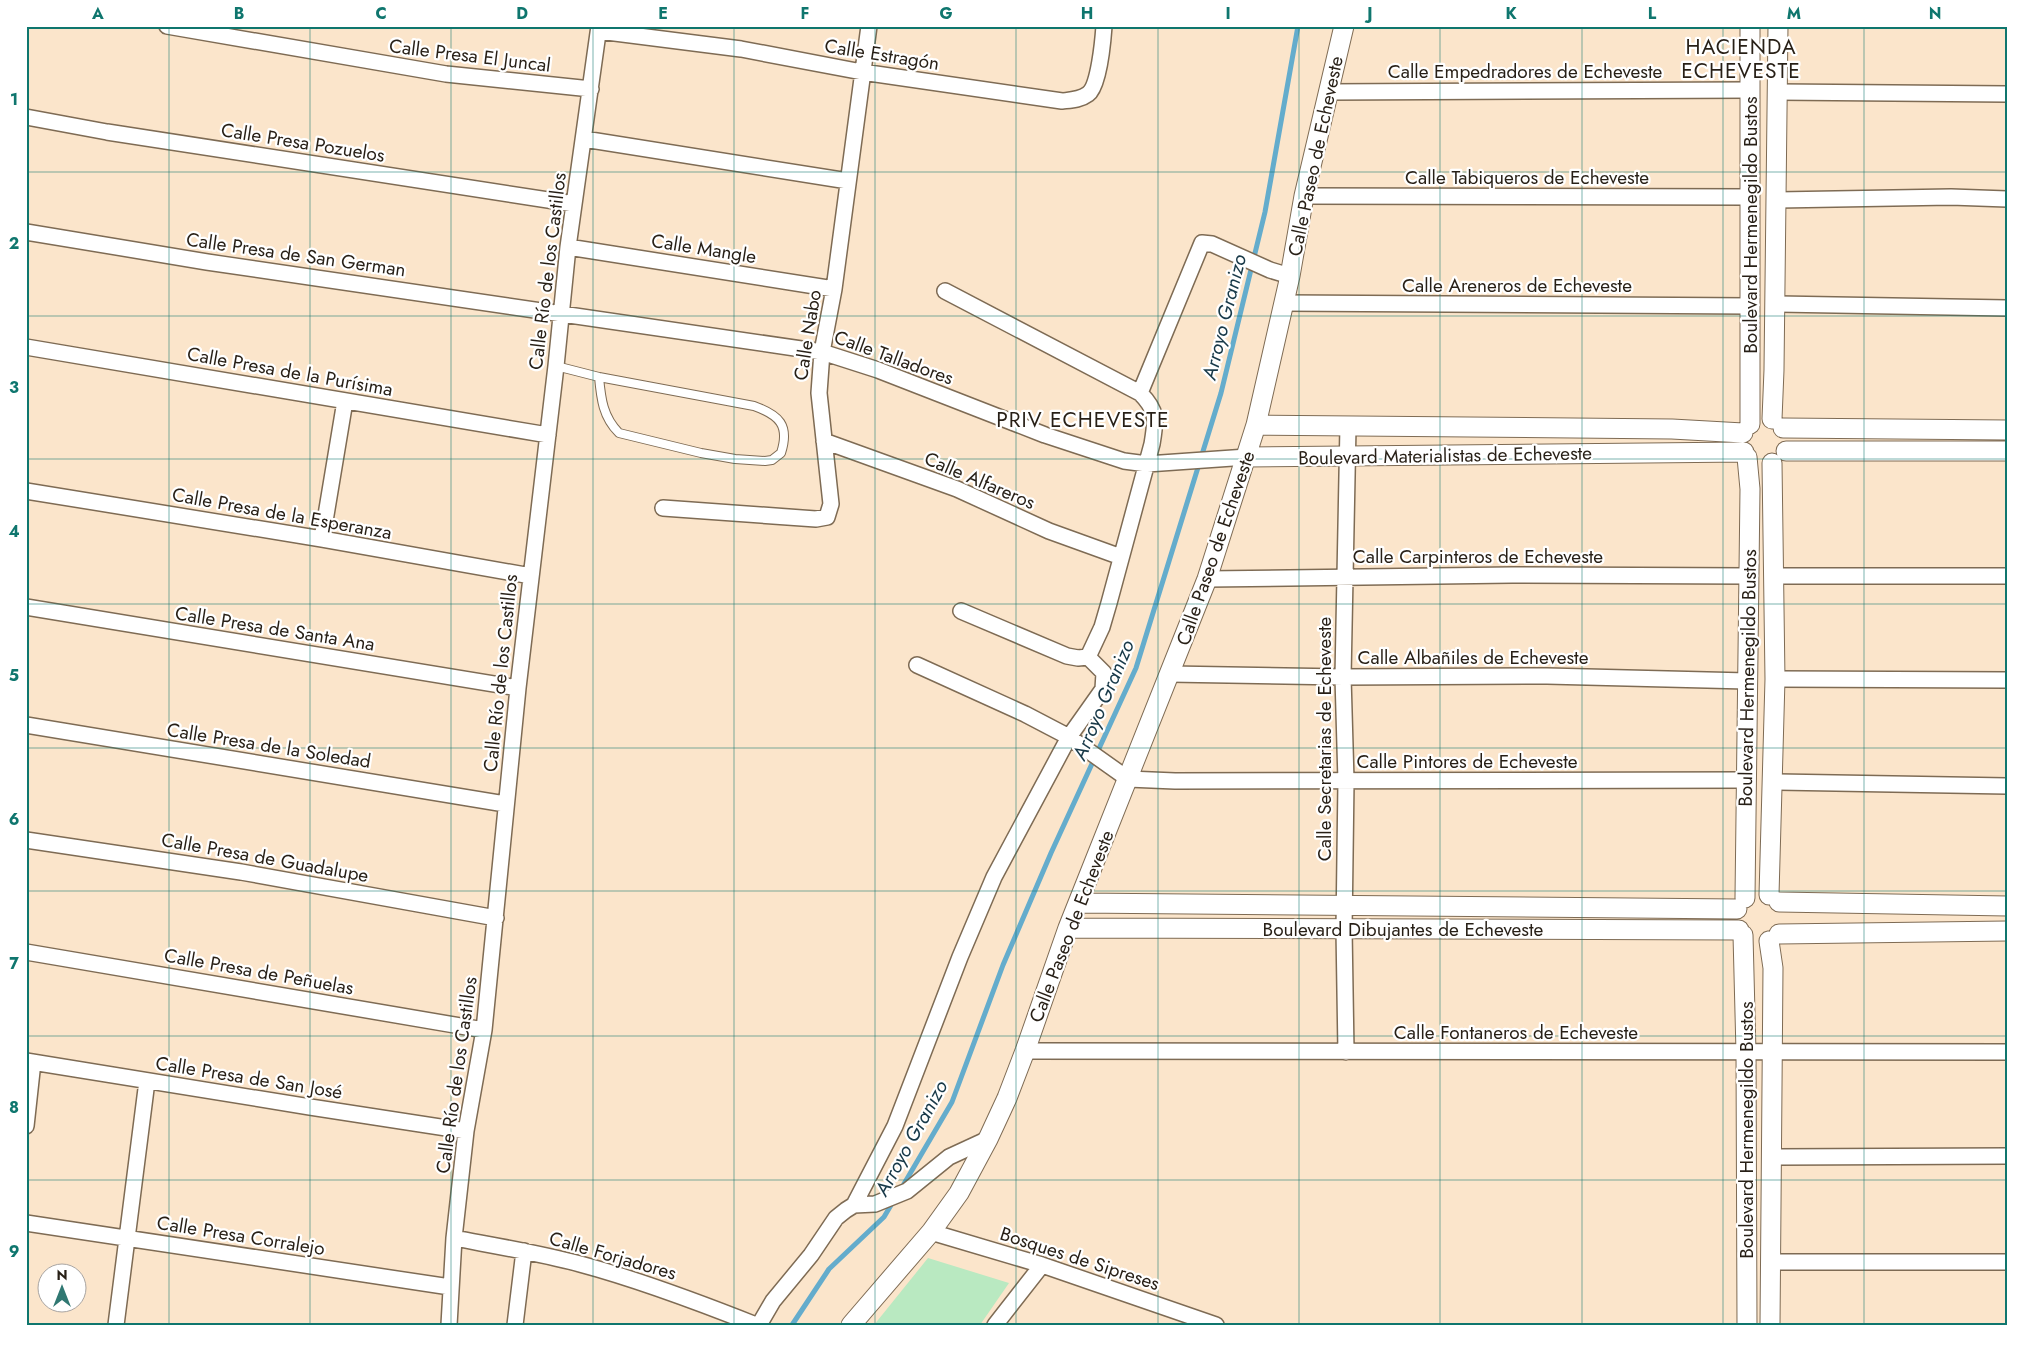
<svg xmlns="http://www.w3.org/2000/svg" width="2033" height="1351" font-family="Jost,sans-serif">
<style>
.green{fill:#b9e9c1}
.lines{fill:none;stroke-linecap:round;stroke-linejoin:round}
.stream{stroke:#64accc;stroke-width:5}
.service-casing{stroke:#7e6b54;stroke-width:10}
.minor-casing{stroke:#7e6b54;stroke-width:18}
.tertiary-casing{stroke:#7e6b54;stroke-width:21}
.service{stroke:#fff;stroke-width:8}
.minor{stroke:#fff;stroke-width:15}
.tertiary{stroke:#fff;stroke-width:19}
.grid{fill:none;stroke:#0f766e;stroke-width:1;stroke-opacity:0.55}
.labels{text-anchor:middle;stroke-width:4.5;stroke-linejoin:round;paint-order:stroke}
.street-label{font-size:19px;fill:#271f16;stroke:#fff}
.water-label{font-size:20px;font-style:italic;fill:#183948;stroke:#fff}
.quarter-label{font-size:21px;letter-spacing:1px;fill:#271f16;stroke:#fff}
.neatline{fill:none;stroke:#0f766e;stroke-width:2}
.grid-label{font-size:16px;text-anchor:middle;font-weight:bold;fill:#0f766e}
</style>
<rect width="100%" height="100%" fill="#fbe5cb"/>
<path class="green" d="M928,1258l81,25 -29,42h-106z"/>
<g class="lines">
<path class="stream" d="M901,1189l51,-87 51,-137 48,-112 85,-185 85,-275 44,-181 33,-186
M792,1325l37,-56 55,-52 10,-17"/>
<defs>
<path id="service" d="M556,366l43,11 155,29c25,9 36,19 27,47l-9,7 -7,1 -30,-2 -34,-6 -82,-20c-16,-16 -18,-34 -20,-56"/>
<path id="minor" d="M167,26l279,48 145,15
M599,31l142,18 121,23 200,29c9,-1 18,-1 26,-7 11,-8 15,-54 16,-68
M1329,92l421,-2
M1778,92l229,2
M26,117l81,15 467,72
M584,139l264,42
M1304,196l446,1
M1776,200l175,-3 56,2
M26,232l181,30 615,90 56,18 167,65 79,26 23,3 100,-7
M568,247l266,42
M945,291l195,102c18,18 16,27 12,51l-43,159 -7,24 -14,30
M1284,303l466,3
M1774,304l233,4
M26,347l522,88
M1140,393l62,-150 10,1 58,26 20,6
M824,441l133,48 92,42 72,26
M26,491l296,48 209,37
M663,508l153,11 11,-2 4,-13 -12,-111 3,-41 12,-63 35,-263
M322,539l23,-138
M1774,576h233
M1207,579l305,-4 236,1
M26,607l492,81
M961,611l106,45 11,2 10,-1
M917,665l108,49 44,23 59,42 47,2 571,-1
M1170,674l173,3 204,-1 200,5
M1775,679l232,1
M26,725l479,79
M1773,782l234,4
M26,840l215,32 255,46
M26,952l458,78
M1025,1051l982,1
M1346,1052l-2,-123 2,-148 -3,-104 5,-251
M26,1061l284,46 156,24
M26,1126l7,-64
M1771,1157l236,-1
M854,1205l41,-79 65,-169 34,-80 75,-140 34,-48 1,-16 -16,-16
M26,1223l424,64
M931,1232l111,33 174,60
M454,1238c42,8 85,15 126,26 60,16 118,38 176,61
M1770,1262h237
M116,1325l31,-244
M449,1325l5,-87 12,-107 18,-101 34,-342 38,-322 12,-119 31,-221
M515,1325l9,-74
M759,1325l14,-24 38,-46 25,-37 10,-8 8,-5 21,-1 32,-13 42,-34 39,-18
M995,1325l47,-60"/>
<path id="tertiary" d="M1772,419l2,-49 4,-344
M1750,424v-398
M1256,425l416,4 71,4
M1783,428l224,2
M1786,451h221
M1247,457l497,-5
M1769,895l6,-216 -3,-216
M1745,898l5,-409 -3,-32
M1779,902l228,4
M1078,903l659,6
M1068,928l671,2
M1779,934l228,-3
M1743,935l3,117 1,273
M1769,941l4,27 -3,357
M851,1325l80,-93 28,-39 29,-54 19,-41 18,-47 43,-123 139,-349 49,-154 34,-149 14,-80 40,-170"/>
</defs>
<use href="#service" class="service-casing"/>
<use href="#minor" class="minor-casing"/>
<use href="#tertiary" class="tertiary-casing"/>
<use href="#service" class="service"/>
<use href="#minor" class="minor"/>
<use href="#tertiary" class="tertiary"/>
</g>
<path class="grid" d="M169,26v1299M310,26v1299M451,26v1299M593,26v1299M734,26v1299M875,26v1299M1016,26v1299M1158,26v1299M1299,26v1299M1440,26v1299M1582,26v1299M1723,26v1299M1864,26v1299M26,172h1981M26,316h1981M26,459h1981M26,604h1981M26,748h1981M26,891h1981M26,1036h1981M26,1180h1981"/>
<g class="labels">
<g class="street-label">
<text transform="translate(882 54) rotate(9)" y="7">Calle Estragón</text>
<text transform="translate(470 55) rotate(7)" y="7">Calle Presa El Juncal</text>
<text x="1525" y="78">Calle Empedradores de Echeveste</text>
<text transform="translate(303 142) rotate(9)" y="7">Calle Presa Pozuelos</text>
<text transform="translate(1315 156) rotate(-78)" y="7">Calle Paseo de Echeveste</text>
<text x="1527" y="184">Calle Tabiqueros de Echeveste</text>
<text transform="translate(1750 225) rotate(-90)" y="7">Boulevard Hermenegildo Bustos</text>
<text transform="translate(704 248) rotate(9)" y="7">Calle Mangle</text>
<text transform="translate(296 254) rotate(8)" y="7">Calle Presa de San German</text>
<text transform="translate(547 271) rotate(-83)" y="7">Calle Río de los Castillos</text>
<text x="1517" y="292">Calle Areneros de Echeveste</text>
<text transform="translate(807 335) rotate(-81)" y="7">Calle Nabo</text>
<text transform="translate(894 357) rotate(20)" y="7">Calle Talladores</text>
<text transform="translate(290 371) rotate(10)" y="7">Calle Presa de la Purísima</text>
<text transform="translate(1445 455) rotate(-1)" y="7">Boulevard Materialistas de Echeveste</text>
<text transform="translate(980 480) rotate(23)" y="7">Calle Alfareros</text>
<text transform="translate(282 513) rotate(10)" y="7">Calle Presa de la Esperanza</text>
<text transform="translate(1215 548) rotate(-71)" y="7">Calle Paseo de Echeveste</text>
<text x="1478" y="563">Calle Carpinteros de Echeveste</text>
<text transform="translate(275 628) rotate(9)" y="7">Calle Presa de Santa Ana</text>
<text x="1473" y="664">Calle Albañiles de Echeveste</text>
<text transform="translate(500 673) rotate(-84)" y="7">Calle Río de los Castillos</text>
<text transform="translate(1747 678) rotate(-89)" y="7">Boulevard Hermenegildo Bustos</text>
<text transform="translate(1324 739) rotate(-90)" y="7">Calle Secretarias de Echeveste</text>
<text transform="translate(269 745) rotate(9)" y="7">Calle Presa de la Soledad</text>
<text x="1467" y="768">Calle Pintores de Echeveste</text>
<text transform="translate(265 857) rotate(10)" y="7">Calle Presa de Guadalupe</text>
<text transform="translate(1071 926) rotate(-69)" y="7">Calle Paseo de Echeveste</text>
<text x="1403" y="936">Boulevard Dibujantes de Echeveste</text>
<text transform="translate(259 971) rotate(10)" y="7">Calle Presa de Peñuelas</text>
<text x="1516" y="1039">Calle Fontaneros de Echeveste</text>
<text transform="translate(456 1075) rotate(-82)" y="7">Calle Río de los Castillos</text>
<text transform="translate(249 1077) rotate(9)" y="7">Calle Presa de San José</text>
<text transform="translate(1746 1130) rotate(-90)" y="7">Boulevard Hermenegildo Bustos</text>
<text transform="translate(241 1235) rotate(9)" y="7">Calle Presa Corralejo</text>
<text transform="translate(613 1255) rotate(16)" y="7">Calle Forjadores</text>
<text transform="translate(1080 1258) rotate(18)" y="7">Bosques de Sipreses</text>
</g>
<g class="water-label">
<text transform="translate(1224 317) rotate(-76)" y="7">Arroyo Granizo</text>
<text transform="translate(1103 700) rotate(-67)" y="7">Arroyo Granizo</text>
<text transform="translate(911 1138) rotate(-61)" y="7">Arroyo Granizo</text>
</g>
<g class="quarter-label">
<text x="1741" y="54">HACIENDA<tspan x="1741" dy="24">ECHEVESTE</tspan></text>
<text x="1083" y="427">PRIV ECHEVESTE</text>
</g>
</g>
<rect width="2033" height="1351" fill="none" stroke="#ffffff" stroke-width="55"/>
<g transform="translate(62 1288)"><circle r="24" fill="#ffffff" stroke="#a9a5a2"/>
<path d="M0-4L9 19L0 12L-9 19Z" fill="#307872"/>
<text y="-8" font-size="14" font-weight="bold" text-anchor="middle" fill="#271f16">N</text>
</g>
<rect x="28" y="28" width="1978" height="1296" class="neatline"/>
<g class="grid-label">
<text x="98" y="19">A</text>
<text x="239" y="19">B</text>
<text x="381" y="19">C</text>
<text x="522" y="19">D</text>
<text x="663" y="19">E</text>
<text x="805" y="19">F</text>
<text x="946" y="19">G</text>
<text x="1087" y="19">H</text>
<text x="1228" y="19">I</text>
<text x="1370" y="19">J</text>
<text x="1511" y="19">K</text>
<text x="1652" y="19">L</text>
<text x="1794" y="19">M</text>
<text x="1935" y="19">N</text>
<text x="14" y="105">1</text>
<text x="14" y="249">2</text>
<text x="14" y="393">3</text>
<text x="14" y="537">4</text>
<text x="14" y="681">5</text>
<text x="14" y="825">6</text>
<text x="14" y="969">7</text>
<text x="14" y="1113">8</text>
<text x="14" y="1257">9</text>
</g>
</svg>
